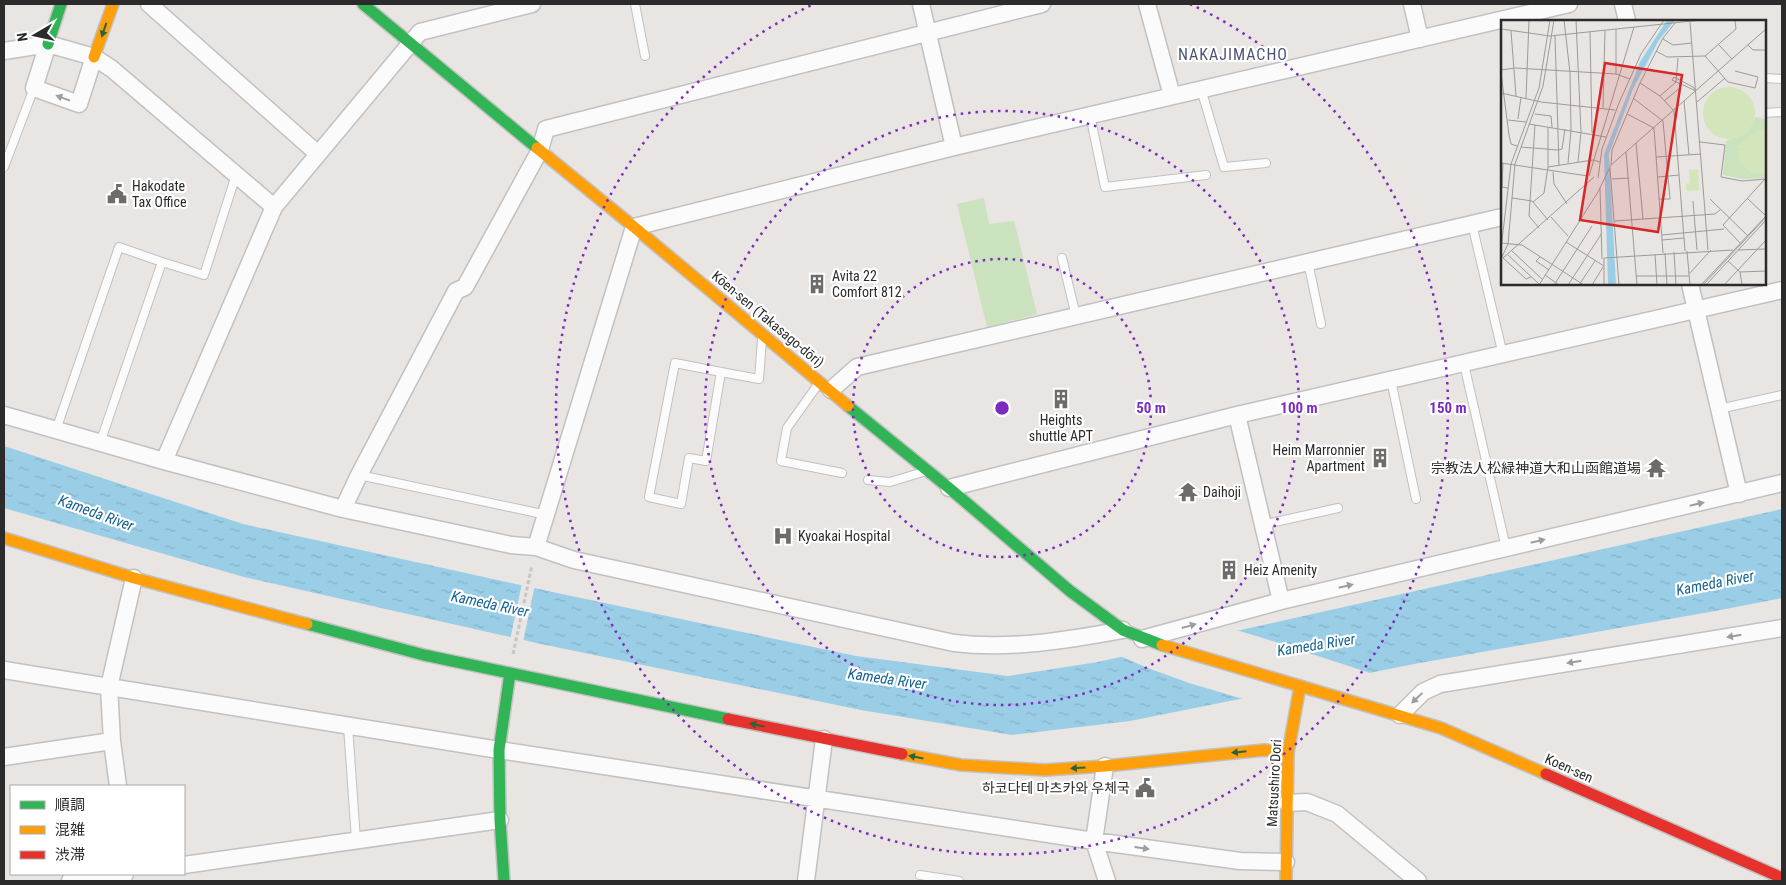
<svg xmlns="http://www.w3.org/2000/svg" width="1786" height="885" font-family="'Roboto Condensed','Noto Sans JP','Noto Sans KR',sans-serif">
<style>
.grass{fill:#cae2bd}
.water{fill:url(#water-ripples)}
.pier{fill:#e8e5e2}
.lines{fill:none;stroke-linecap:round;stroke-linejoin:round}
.lane-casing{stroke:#c2c1c1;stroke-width:10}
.street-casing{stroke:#c2c1c1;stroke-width:19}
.fast-casing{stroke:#c2c1c1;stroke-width:14}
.slow-casing{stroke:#c2c1c1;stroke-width:14}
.jam-casing{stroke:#c2c1c1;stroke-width:14}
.path{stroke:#c6c6c6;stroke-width:3;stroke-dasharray:4 2.5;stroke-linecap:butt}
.lane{stroke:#fcfbfb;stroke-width:8}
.street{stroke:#fcfbfb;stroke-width:16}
.fast{stroke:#30b455;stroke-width:11}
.slow{stroke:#ff9f0a;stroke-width:11}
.jam{stroke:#e5322d;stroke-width:11}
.oneway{fill:#2d623c}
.oneway2{fill:#9e9d9d}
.ring{fill:none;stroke:#7b2cbf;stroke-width:2.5;stroke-dasharray:2.5 5}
.labels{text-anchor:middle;stroke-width:4.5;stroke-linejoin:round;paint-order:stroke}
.poi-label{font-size:14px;fill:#2b2b2b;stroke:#fff;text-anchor:start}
.street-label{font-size:14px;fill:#2b2b2b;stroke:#fff}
.water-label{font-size:15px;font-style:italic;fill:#166393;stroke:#fff}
.quarter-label{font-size:16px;letter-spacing:1px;fill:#4e5478;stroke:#fff}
.inset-road{fill:none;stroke:#9c9b99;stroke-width:1}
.view{fill:#d62828;fill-opacity:0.15;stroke:#d62828;stroke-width:2.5}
.inset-edge{fill:none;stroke:#2b2b2b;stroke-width:2.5}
.centre{fill:#7b2cbf;stroke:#fff;stroke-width:2.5}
.ring-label{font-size:15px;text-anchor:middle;font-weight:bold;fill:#7b2cbf;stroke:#fff;stroke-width:4.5;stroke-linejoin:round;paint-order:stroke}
</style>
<defs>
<pattern id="water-ripples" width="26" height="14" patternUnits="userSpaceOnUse" patternTransform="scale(1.25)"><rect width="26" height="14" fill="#9acee6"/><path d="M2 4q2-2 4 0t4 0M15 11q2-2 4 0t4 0" fill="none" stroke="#85b1c5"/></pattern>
</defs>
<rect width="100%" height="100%" fill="#e8e5e2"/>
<path class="grass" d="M984,198l5,26 25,-3 23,93 -50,13 -30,-123z"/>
<path class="water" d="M4,446l239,78 314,69 299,63 152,20 90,-14 684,-153v89l-67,13 -301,53 -284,57 -118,14 -151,-25 -320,-66 -297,-67 -240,-69z"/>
<path class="pier" d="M522,583l13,2 -12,57 -13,-2z
M1233,629l30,9 113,37 -131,26 -2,-2 -54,-16 -44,-16 -27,-12z"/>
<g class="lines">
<defs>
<path id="lane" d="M635,4l10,52
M1765,78l17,1
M1201,89l23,78 42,-4
M1765,113l17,-1
M1090,115l15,72 101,-12
M4,167l30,-79
M1472,224l31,131
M1062,258l14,58
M162,262l42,13 32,-100
M1308,262l13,62
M1464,364l42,184
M721,372l-46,-9 -26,134 32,7 8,-46 17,3 15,-89 38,7 3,-40
M1391,380l25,119
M819,383l-32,45 -6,33 61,12
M1719,409l63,-14
M56,430l63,-183 43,15 -62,181
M359,475l188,40
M868,480l22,2 33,-10
M1262,525l76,-17
M348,726l8,114
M920,875l39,6"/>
<path id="street" d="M149,4l169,150
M921,4l33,143
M1147,4l25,92
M1412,4l8,35
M1623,4l4,17
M48,44l-14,44 45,16 15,-47
M4,51l44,-7 46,13 18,12 162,138 -110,254
M274,207l146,-175 112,-28
M1690,284l49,210
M831,390l26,-23 645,-150
M4,415l160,46 179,48 168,36 25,2 38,13 380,83c56,7 114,-3 169,-13
M1237,415l44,186
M949,488l288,-73 545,-125
M343,509l16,-34 97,-184 9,-4 75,-137 6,-21 496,-125
M536,547l98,-320 320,-80 615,-143
M1142,639l139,-38 501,-118
M4,670l495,80 595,91 146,20 46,1
M1400,715l23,-23 17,-8 342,-56
M4,757l108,-16
M1105,766l-11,75 13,40
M118,786l-6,-45 -3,-54 25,-109
M1287,803l20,-1 30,12 81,67
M184,865l316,-45
M70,881l55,-7
M806,881l18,-142"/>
<path id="fast" d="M363,4l174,144
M48,44l13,-40
M848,406l101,82 121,103 53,39 39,15
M307,624l117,31 304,64
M504,881l-4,-61 -1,-70 11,-77"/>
<path id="slow" d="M94,57l19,-53
M537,148l97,79 214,179
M4,538l130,40 173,46
M1162,645l279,83 105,46
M902,754l59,11 84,5 60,-4 159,-16 24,3
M1286,881l2,-128 12,-67"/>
<path id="jam" d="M728,719l174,35
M1546,774l236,104"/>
</defs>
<use href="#lane" class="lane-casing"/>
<use href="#street" class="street-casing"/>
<use href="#fast" class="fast-casing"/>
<use href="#slow" class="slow-casing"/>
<use href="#jam" class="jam-casing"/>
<path class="path" d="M513,654l19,-89"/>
<use href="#lane" class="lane"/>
<use href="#street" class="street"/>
<use href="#fast" class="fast"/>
<use href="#slow" class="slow"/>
<use href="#jam" class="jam"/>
</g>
<defs><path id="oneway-solid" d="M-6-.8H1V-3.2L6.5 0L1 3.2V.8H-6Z" transform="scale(1.25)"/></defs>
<g class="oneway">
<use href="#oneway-solid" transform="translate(104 30) rotate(109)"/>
<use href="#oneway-solid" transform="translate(757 725) rotate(-168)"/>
<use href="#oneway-solid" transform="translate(1239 752) rotate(174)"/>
<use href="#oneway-solid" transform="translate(916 757) rotate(-169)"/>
<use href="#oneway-solid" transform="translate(1078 768) rotate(176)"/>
</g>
<g class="oneway2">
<use href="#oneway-solid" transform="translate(63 98) rotate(-160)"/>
<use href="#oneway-solid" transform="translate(1697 504) rotate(-13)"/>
<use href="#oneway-solid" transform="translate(1538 541) rotate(-13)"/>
<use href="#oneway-solid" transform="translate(1346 586) rotate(-13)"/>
<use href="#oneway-solid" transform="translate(1189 626) rotate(-16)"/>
<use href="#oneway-solid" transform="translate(1734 636) rotate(171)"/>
<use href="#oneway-solid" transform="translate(1574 662) rotate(171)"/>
<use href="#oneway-solid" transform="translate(1417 698) rotate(137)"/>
<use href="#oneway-solid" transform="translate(1142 848) rotate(8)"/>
</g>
<g class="ring">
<circle cx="1002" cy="408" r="149"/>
<circle cx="1002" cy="408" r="297"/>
<path d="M1190 4A446 446 0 1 1 814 4"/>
</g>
<defs>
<symbol id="civic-bare" viewBox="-9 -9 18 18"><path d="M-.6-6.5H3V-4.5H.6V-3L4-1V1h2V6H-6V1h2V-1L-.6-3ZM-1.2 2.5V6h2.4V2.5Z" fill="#6d6c6b" stroke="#fff" stroke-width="2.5" paint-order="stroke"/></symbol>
<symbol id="building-bare" viewBox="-9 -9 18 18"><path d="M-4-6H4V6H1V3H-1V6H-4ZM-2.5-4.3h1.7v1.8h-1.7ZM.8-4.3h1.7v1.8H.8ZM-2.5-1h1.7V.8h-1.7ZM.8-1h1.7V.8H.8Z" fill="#6d6c6b" stroke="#fff" stroke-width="2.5" paint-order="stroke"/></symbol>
<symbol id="temple-bare" viewBox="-9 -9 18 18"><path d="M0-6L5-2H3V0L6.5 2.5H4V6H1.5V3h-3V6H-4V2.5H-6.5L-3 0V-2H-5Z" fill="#6d6c6b" stroke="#fff" stroke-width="2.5" paint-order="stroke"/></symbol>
<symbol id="hospital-bare" viewBox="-9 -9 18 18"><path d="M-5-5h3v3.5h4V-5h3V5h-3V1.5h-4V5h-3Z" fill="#6d6c6b" stroke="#fff" stroke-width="2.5" paint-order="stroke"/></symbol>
</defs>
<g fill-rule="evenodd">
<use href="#civic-bare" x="103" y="180" width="28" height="28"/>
<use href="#building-bare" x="803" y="270" width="28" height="28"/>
<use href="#building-bare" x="1047" y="385" width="28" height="28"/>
<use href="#building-bare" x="1366" y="444" width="28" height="28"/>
<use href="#temple-bare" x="1642" y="454" width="28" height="28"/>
<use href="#temple-bare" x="1174" y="478" width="28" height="28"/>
<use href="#hospital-bare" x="769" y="522" width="28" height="28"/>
<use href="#building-bare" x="1215" y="556" width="28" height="28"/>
<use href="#civic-bare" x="1131" y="774" width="28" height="28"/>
</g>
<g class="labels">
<g class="poi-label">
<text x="132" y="191">Hakodate<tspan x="132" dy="16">Tax Office</tspan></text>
<text x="832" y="281">Avita 22<tspan x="832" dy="16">Comfort 812</tspan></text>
<text x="1061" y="425" text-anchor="middle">Heights<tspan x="1061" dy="16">shuttle APT</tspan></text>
<text x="1365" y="455" text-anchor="end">Heim Marronnier<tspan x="1365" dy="16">Apartment</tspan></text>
<text x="1641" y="473" text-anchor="end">宗教法人松緑神道大和山函館道場</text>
<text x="1203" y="497">Daihoji</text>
<text x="798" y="541">Kyoakai Hospital</text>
<text x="1244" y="575">Heiz Amenity</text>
<text x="1130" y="793" text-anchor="end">하코다테 마츠카와 우체국</text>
</g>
<g class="street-label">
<text transform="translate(768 319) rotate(40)" y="5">Kōen-sen (Takasago-dōri)</text>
<text transform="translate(1569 768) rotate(24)" y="5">Koen-sen</text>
<text transform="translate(1274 783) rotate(-87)" y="5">Matsushiro Dori</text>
</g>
<g class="water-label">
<text transform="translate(96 513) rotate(20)" y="5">Kameda River</text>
<text transform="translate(1715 583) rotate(-11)" y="5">Kameda River</text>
<text transform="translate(490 604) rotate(12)" y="5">Kameda River</text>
<text transform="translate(1316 645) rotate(-9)" y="5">Kameda River</text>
<text transform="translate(887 679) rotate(8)" y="5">Kameda River</text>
</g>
<g class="quarter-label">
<text x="1233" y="60">NAKAJIMACHO</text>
</g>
</g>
<g transform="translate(1501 20)">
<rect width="265" height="265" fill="#e8e5e2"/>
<path d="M255,97l10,2v59l-24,1 -19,-4 3,-34 17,-7z" fill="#cae2bd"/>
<path d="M202 93a26 26 0 1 1 52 0a26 26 0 1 1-52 0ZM265,109v45l-15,-1 -12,-11 -2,-11 2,-1 -3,-3 21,-17zM197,149l1,21 -13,1v-7l4,-1 -1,-13z" fill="#d3e5ba"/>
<path d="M166,0h8l-16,20 -26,49 -24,65 7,131h-8l-4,-131 36,-92z" fill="#9acee6"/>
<path class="inset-road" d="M63,0l6,53 1,57 -3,33M75,0l5,112 -3,30M189,2l18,228M0,9l49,7 151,-16M10,11l5,65M89,12l2,101M54,16l4,129M162,19l10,6 19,-2M218,25l13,14M247,25l5,5h13M155,31l11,6 38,-1 31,-27 -1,-9M204,36l23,26 27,6 3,-11 -23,-6M0,50l14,-2 101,6 14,5M0,53l8,62 2,9 6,2M115,54v-45M173,57l19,10 3,4 -24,-11zM139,63l20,13 16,-14 2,-24M0,73l40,9 74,8M159,76l14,15 11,140M25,78l3,-78M132,78l30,23 7,78h-11M163,81l17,-14M183,81l5,54M196,82l28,-24M102,88l2,-78M34,94l16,2 1,11M126,94l27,14 9,125M17,99l3,-22M7,100l18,2M28,104l77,13M34,105l-6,91 10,12M47,107v40M199,122l25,3 -4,32 21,4 24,-2M135,123l7,76M20,127l37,3M57,130l4,-1 3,-20M125,132l11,133M155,137l45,-3M0,143l87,13M2,143l-1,24 6,1M110,145l1,-15 28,-67 23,-45 12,-15M109,148l9,117M52,152l1,12 13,20M88,156l45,-149M157,157l21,-2M97,158l4,-29 17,-46 22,-49 23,-34M111,159l17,-1M99,168l2,71M11,178l20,3 16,19M246,178l19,18M209,179l37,36M192,181l4,49M32,182l11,-9 4,-26 45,-7 7,2M50,197l17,19M114,201l100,-7 5,-4M161,215l62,-6M161,220l22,-2M65,222l38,24M0,223l21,2 62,40M239,223l-17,-18 42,-46M0,229l10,-85 28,-76 11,-68M237,230l28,-1M11,231l30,28M186,231l3,34M173,232l2,33M164,233l2,32M154,234l2,31M7,235l31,29M39,237l-4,4 13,9M0,239l7,-15 7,-80 28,-78 11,-66M227,241l12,11 2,13M239,252l26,-1M188,254l22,-24M44,255l14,10M135,256h53M30,257l-5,2 -23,-21 91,-81M38,265l59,-93 13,-27 155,-136M53,265l38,-59M67,265l34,-52M78,265l16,-24M91,265l11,-18M103,265v-27l129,-8M200,265l65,-69M202,265l63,-68M205,265l60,-65M223,265l42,-45"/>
<path class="view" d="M104,43l77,12 -24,157 -78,-12z"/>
<rect width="265" height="265" class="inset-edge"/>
</g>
<circle cx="1002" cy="408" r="8" class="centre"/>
<g class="ring-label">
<text x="1151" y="413">50 m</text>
<text x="1299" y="413">100 m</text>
<text x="1448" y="413">150 m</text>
</g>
<rect width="1786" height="885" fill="none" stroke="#2b2b2b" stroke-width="10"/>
<rect x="10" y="785" width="175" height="90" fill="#ffffff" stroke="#aaaaaa"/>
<rect x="20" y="801" width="25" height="8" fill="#30b455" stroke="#aaaaaa"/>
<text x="55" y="810" font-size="15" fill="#2b2b2b">順調</text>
<rect x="20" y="826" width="25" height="8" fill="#ff9f0a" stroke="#aaaaaa"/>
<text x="55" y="835" font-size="15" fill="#2b2b2b">混雑</text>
<rect x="20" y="851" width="25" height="8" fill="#e5322d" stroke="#aaaaaa"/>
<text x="55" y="860" font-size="15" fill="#2b2b2b">渋滞</text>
<g transform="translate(35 35) rotate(261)" stroke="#ffffff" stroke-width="4" paint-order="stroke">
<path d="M0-4L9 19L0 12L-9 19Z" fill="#2b2b2b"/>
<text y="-8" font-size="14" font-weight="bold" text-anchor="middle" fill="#2b2b2b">N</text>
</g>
</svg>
